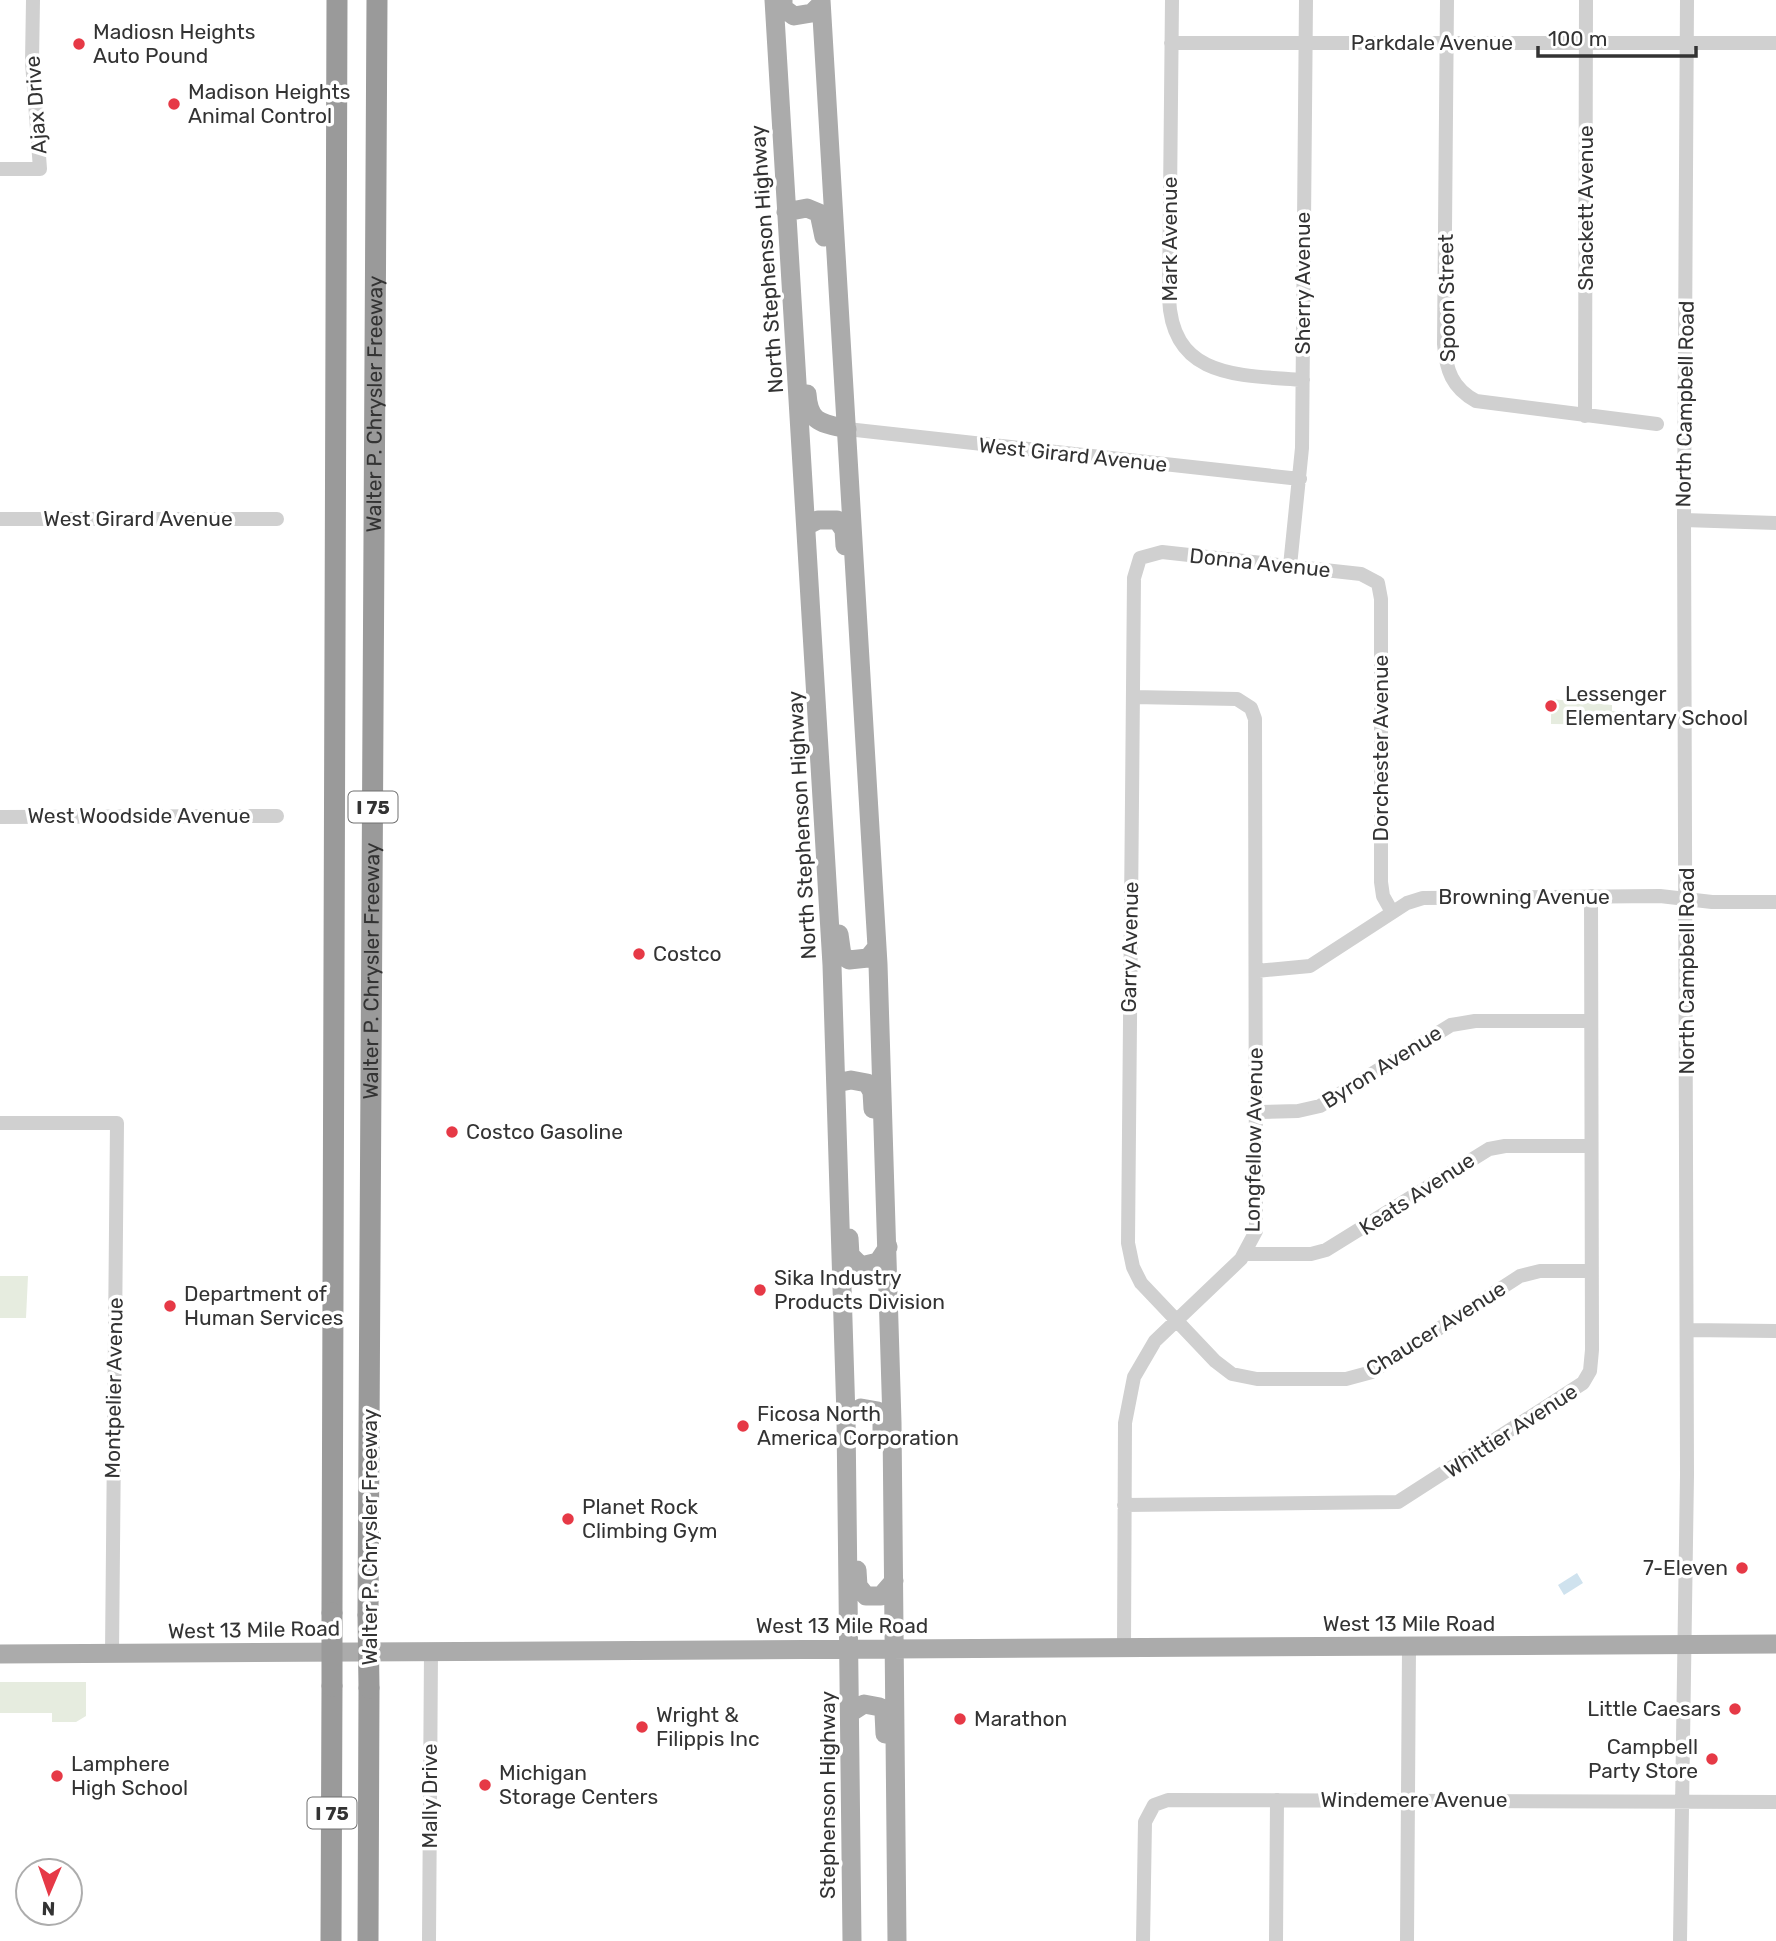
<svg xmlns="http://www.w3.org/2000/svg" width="1776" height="1941" font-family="Rubik,sans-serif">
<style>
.green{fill:#e6ecdf}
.water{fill:#cfe2ee}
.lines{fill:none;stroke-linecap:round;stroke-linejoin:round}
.minor{stroke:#d0d0d0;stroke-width:14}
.major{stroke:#ababab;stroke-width:19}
.highway{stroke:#9a9a9a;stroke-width:21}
.highway-bridge{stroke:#9a9a9a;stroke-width:21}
.poi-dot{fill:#e63946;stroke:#fff;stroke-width:2.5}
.labels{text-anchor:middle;stroke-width:7;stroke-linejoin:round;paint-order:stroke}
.shield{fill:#fff;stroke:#707070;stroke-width:2}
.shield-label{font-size:19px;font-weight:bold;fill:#333}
.poi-label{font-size:21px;fill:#333;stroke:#fff;text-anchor:start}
.street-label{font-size:21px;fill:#333;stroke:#fff}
</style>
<rect width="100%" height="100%" fill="#fff"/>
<path class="green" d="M1551,699l61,6v6h20v14l-81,-1z
M0,1276h28l-2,42h-26z
M0,1682h86v34l-10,6h-24v-9h-52z"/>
<path class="water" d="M1577,1573l6,10 -19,12 -6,-10z"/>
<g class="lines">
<path class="minor" d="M1172,0l-3,298c3,81 71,77 134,82
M1447,0l-3,344c2,26 8,44 32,57l181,23
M1171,43h605
M0,169h40l-8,-107 1,-62
M1585,416l1,-416
M847,429l453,50
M0,519h277
M1684,520l92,3
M1290,566l12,-118 4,-448
M0,817l277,-1
M1392,912l-9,-16 -2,-14v-283l-3,-16 -17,-9 -199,-22 -22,6 -6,20 -6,665 5,24 8,16 74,78 17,13 25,5h89l26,-7 148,-96 20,-5h51
M1256,971l54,-5 97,-63 16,-5 237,-2 52,6h64
M1257,1112l41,-1 22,-5 131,-81 24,-4h116
M0,1123h117l-5,531
M1245,1254h66l15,-4 163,-101 16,-3h86
M1687,1330l89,1
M1124,1505l274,-3 185,-119 7,-12 2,-21 -1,-454
M1124,1648l1,-225 9,-46 21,-36 86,-82 15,-28 -1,-512 -4,-11 -14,-9 -104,-2
M429,1941l2,-290
M1143,1941l2,-119 9,-17 14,-5 608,2
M1276,1941l1,-141
M1407,1941l2,-294
M1680,1941l7,-466 -3,-955 3,-520"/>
<path class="major" d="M774,0l58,965 14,452 6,524
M783,0v8l11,8 18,-3 9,-9
M821,0l57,964 14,458 5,519
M786,212l21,-4 12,5 5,24
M807,394c2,29 14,29 40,35
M808,525l10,-5h19l7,10 1,16
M839,934l3,21 7,5 19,-2 9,-11
M836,1083l15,-3 16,3 5,9 1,17
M849,1238l1,17 11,11 17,-4 10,-15
M846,1417l15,-9 17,3 4,5v20
M857,1570l1,16 8,10h15l13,-15
M0,1654l1776,-10
M850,1713l14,-9 16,3 4,6 1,21"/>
<g class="highway">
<path d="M332,1613l5,-1613"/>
<path id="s1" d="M368,1615l9,-1615"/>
<path d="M331,1941l1,-255"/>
<path d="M368,1941l1,-253"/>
</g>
<path class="highway-bridge" d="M368,1615l1,73
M332,1686v-73"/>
</g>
<g class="poi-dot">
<circle cx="79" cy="44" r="7"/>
<circle cx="174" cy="104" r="7"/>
<circle cx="1551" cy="706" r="7"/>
<circle cx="639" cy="954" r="7"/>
<circle cx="452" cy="1132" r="7"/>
<circle cx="760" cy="1290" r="7"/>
<circle cx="170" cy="1306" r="7"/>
<circle cx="743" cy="1426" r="7"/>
<circle cx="568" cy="1519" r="7"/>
<circle cx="1742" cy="1568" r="7"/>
<circle cx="1735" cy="1709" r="7"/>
<circle cx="960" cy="1719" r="7"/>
<circle cx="642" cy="1727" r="7"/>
<circle cx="1712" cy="1759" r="7"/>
<circle cx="57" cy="1776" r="7"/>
<circle cx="485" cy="1785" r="7"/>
</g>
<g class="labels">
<g class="shield">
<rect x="348.5" y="791.5" width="49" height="31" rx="5"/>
<rect x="307.5" y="1797.5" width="49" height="31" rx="5"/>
</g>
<g class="shield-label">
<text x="373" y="814">I 75</text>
<text x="332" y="1820">I 75</text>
</g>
<g class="poi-label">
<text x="93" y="39">Madiosn Heights<tspan x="93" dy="24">Auto Pound</tspan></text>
<text x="188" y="99">Madison Heights<tspan x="188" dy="24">Animal Control</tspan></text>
<text x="1565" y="701">Lessenger<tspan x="1565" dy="24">Elementary School</tspan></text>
<text x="653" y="961">Costco</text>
<text x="466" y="1139">Costco Gasoline</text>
<text x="774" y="1285">Sika Industry<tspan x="774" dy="24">Products Division</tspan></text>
<text x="184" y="1301">Department of<tspan x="184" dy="24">Human Services</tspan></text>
<text x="757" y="1421">Ficosa North<tspan x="757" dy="24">America Corporation</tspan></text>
<text x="582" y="1514">Planet Rock<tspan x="582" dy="24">Climbing Gym</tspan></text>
<text x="1728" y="1575" text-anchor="end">7-Eleven</text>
<text x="1721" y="1716" text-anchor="end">Little Caesars</text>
<text x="656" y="1722">Wright &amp;<tspan x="656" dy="24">Filippis Inc</tspan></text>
<text x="974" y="1726">Marathon</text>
<text x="1698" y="1754" text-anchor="end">Campbell<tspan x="1698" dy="24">Party Store</tspan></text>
<text x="71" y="1771">Lamphere<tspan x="71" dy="24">High School</tspan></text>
<text x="499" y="1780">Michigan<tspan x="499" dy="24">Storage Centers</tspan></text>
</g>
<g class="street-label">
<text x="1432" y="50">Parkdale Avenue</text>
<text transform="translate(36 105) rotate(-94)" y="7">Ajax Drive</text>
<text transform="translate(1586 208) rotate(-90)" y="7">Shackett Avenue</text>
<text transform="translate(1170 239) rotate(-90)" y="7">Mark Avenue</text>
<text transform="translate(767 259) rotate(-94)" y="7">North Stephenson Highway</text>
<text transform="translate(1303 283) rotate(-90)" y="7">Sherry Avenue</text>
<text transform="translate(1447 298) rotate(-91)" y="7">Spoon Street</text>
<text dy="7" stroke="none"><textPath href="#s1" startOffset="1211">Walter P. Chrysler Freeway</textPath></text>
<text transform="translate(1685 404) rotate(-89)" y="7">North Campbell Road</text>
<text transform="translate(1073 455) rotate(6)" y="7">West Girard Avenue</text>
<text x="138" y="526">West Girard Avenue</text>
<text transform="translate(1260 563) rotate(6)" y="7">Donna Avenue</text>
<text transform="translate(1381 748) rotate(-90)" y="7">Dorchester Avenue</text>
<text x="139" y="823">West Woodside Avenue</text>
<text transform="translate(802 825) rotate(-93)" y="7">North Stephenson Highway</text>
<text x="1524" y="904">Browning Avenue</text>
<text transform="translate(1130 947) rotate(-89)" y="7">Garry Avenue</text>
<text dy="7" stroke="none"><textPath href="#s1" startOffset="644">Walter P. Chrysler Freeway</textPath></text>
<text transform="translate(1687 971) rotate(-90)" y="7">North Campbell Road</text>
<text transform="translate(1382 1067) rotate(-32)" y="7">Byron Avenue</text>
<text transform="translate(1254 1140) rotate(-89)" y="7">Longfellow Avenue</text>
<text transform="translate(1417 1194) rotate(-33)" y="7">Keats Avenue</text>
<text transform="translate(1436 1329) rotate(-32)" y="7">Chaucer Avenue</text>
<text transform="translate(114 1388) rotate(-89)" y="7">Montpelier Avenue</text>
<text transform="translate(1511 1431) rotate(-33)" y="7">Whittier Avenue</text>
<text transform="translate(370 1537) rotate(-90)" y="7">Walter P. Chrysler Freeway</text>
<text x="1409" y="1631">West 13 Mile Road</text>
<text x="842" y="1633">West 13 Mile Road</text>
<text transform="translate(254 1630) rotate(-1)" y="7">West 13 Mile Road</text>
<text transform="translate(828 1795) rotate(-90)" y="7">Stephenson Highway</text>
<text transform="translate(430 1796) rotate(-90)" y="7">Mally Drive</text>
<text x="1414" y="1807">Windemere Avenue</text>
</g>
</g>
<g transform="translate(49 1892) rotate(182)"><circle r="33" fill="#ffffff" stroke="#adadad" stroke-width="2"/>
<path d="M0-5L12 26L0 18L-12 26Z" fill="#e63946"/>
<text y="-10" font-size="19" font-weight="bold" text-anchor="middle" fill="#333333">N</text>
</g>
<path d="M1538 46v10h158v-10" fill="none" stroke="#333333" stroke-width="3.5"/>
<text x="1548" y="46" font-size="21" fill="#333333" stroke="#ffffff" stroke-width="5" paint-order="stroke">100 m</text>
</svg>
